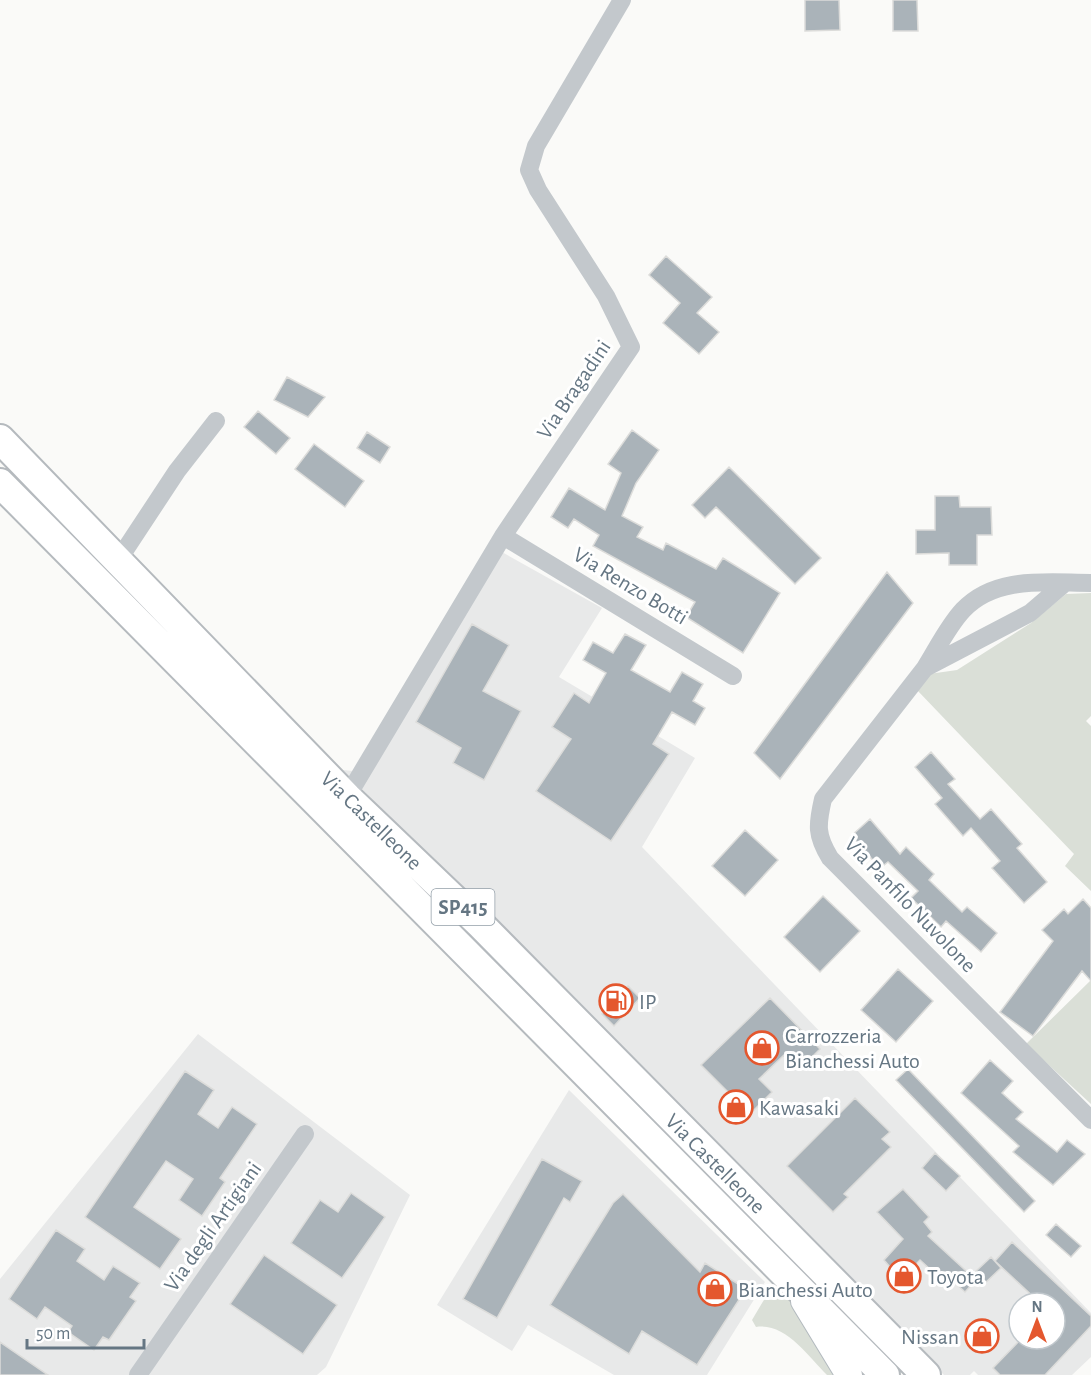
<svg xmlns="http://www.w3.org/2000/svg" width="1091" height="1375" font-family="'Alegreya Sans',sans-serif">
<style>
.built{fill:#e8e9e9;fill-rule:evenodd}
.green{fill:#dadfd7}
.building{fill:#aab3b9;stroke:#dcdcda;stroke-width:1.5}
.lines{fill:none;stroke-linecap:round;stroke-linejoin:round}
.secondary-casing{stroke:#b3babf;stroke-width:28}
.primary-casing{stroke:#b5babe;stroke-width:32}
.street{stroke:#c3c8cc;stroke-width:18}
.secondary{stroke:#fff;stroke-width:26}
.primary{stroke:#fff;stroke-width:28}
.labels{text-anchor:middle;stroke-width:6;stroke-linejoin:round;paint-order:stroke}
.shield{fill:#fff;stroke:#939fa8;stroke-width:1.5}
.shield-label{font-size:21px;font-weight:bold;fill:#657683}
.street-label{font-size:22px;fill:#657683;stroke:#fff}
.poi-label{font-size:22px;fill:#657683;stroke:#fff;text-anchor:start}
</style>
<rect width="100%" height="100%" fill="#fafaf8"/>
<path class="built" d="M493,547l109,61 -43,69 136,81 -53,89 449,466v44l-19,18h-94l-4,-4 -4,4h-26l-601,-605 10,1zM1019,1303h36v36h-36z
M198,1034l212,161 -84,172 -9,8h-317v-96z
M569,1090l196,192 -58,93h-93l-86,-50 -16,26 -75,-46z"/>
<path class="green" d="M1091,593v123l-5,5 5,5v165l-26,-25 9,-12 -157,-164 12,-16 28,-4 74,-47 35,-29z
M1091,980v124l-65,-60z
M777,1278l67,97h-17c-19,-19 -42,-53 -71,-48l-4,-7z"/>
<path class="building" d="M805,0h34l1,30 -35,1z
M893,0h24l1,31h-25z
M666,256l46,41 -15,16 22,19 -20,22 -36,-31 17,-20 -31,-28z
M287,377l38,20 -17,20 -34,-17z
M258,411l32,27 -14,16 -32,-27z
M632,430l27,20 -23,33 -14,33 21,11 -6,10 26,13 3,-7 50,26 7,-11 57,35 -37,60 -57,-36 9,-15 -102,-56 6,-11 -25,-16 -6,9 -17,-11 18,-29 36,22 16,-37 -13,-9z
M367,432l23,15 -10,16 -23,-15z
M314,444l50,37 -19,26 -50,-38z
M729,467l92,91 -26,26 -79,-77 -11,11 -13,-13z
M935,496h24l1,11h31l1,28h-15v30h-28v-12l-33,1v-24h19z
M887,572l26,31 -133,176 -26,-26z
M472,624l37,21 -26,46 38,20 -37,69 -31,-17 8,-15 -45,-26z
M625,634l21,11 -15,25 39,22 12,-20 21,12 -10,17 12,7 -10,17 -23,-13 -19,32 16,10 -58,87 -75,-50 35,-52 -19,-12 22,-34 15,10 17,-30 -23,-13 10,-18 20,11z
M931,752l24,27 -7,5 32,35 11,-10 31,35 -5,4 30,34 -23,21 -32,-35 8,-7 -29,-33 -8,8 -28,-32 7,-6 -27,-31z
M870,819l30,35 6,-7 28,27 -5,6 33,32 5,-5 30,26 -16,19 -35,-31 -5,6 -30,-29 7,-7 -30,-29 -8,6 -29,-32z
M745,830l33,30 -33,36 -33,-30z
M823,896l37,35 -40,41 -36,-35z
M1083,899l8,9v73l-9,-10 -49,65 -33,-24 53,-71 -11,-11 22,-21 4,5z
M898,969l35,32 -37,41 -35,-32z
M628,986l12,12 -26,28 -12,-12z
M770,998l50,51 -21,21 -15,-15 -25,24 13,13 -22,22 -49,-49z
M990,1060l23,21 -11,12 21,19 -7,7 41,33 10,-12 18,14 -32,31 -40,-33 6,-6 -58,-53z
M908,1069l127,132 -11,11 -128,-132z
M185,1071l29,19 -16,24 20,14 14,-21 25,17 -37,54 5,4 -23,34 -23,-16 14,-21 -27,-18 -32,46 47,32 -21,30 -75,-52z
M855,1098l35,34 -8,7 9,8 -47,47 4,3 -15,15 -46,-46z
M935,1153l25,23 -14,15 -24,-23z
M542,1159l40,22 -12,21 -6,-4 -67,120 -34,-19z
M903,1189l26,28 -5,5 8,10 -4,4 48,44 -11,12 -14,-13 -5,5 -26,-24 -19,20 -17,-20 19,-21 -26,-27z
M351,1193l34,24 -43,61 -51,-35 29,-43 18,12z
M623,1194l77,78 5,-9 41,26 -49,76 -55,-34 -13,23 -79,-49 63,-102z
M1056,1224l25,22 -10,11 -25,-22z
M56,1230l29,19 -8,12 27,19 9,-14 27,17 -10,14 6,4 -27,39 -6,-3 -9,13 -26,-18 4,-6 -27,-19 -8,12 -28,-20z
M1012,1242l79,74v10l-46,49h-45l-7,-7 28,-29h34v-36h-15l-45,-42z
M264,1255l73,50 -34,49 -73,-50z
M991,1257l10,11 -17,16 -10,-11z
M0,1342l48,33h-48z"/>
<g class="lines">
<defs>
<path id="secondary" d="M804,1301l45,74"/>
<path id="primary" d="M0,439l347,358 134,128 445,450
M0,483l885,892"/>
</defs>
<use href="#secondary" class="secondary-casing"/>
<use href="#primary" class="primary-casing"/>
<path class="street" d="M503,536l230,140
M119,559l58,-88 39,-50
M1065,583l-35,30 -105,55c12,-19 23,-42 38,-58 33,-35 85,-27 128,-27
M925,668l-102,131c-6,26 -7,36 7,59l261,262
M347,797l156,-261 128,-189 -25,-51 -68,-106 -9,-20 7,-24 86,-146
M138,1375l167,-241"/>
<use href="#secondary" class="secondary"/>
<use href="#primary" class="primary"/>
</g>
<defs>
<symbol id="fuel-ring" viewBox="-11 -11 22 22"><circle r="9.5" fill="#fff" stroke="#e4572e" stroke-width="1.5"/><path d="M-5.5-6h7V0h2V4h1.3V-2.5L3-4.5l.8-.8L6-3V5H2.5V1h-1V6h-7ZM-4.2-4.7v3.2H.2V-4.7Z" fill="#e4572e"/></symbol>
<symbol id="shop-ring" viewBox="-11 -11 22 22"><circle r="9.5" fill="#fff" stroke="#e4572e" stroke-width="1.5"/><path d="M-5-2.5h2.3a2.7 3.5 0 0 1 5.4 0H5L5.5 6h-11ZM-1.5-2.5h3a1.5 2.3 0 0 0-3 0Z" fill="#e4572e"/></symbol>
</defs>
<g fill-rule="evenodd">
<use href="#fuel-ring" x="597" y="982" width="38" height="38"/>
<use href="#shop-ring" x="743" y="1029" width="38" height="38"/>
<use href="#shop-ring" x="717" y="1088" width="38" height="38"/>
<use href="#shop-ring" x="885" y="1257" width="38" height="38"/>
<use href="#shop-ring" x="696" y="1270" width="38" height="38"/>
<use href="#shop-ring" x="963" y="1317" width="38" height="38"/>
</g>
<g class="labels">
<rect class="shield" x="431.5" y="889" width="63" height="36" rx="4.5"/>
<g class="shield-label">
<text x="463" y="914">SP415</text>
</g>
<g class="street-label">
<text transform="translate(573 389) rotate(-56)" y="8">Via Bragadini</text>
<text transform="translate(631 585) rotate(31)" y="8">Via Renzo Botti</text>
<text transform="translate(372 820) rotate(44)" y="8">Via Castelleone</text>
<text transform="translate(911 904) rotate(46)" y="8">Via Panfilo Nuvolone</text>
<text transform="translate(716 1163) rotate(45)" y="8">Via Castelleone</text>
<text transform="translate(212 1226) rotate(-55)" y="8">Via degli Artigiani</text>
</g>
<g class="poi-label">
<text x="639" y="1009">IP</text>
<text x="785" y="1043">Carrozzeria<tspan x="785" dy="25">Bianchessi Auto</tspan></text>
<text x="759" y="1115">Kawasaki</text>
<text x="927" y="1284">Toyota</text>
<text x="738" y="1297">Bianchessi Auto</text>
<text x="959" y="1344" text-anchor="end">Nissan</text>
</g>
</g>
<g transform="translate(1037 1321)"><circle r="28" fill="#ffffff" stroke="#c1c8cd" stroke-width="1.5"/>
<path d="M0-4.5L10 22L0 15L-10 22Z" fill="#e4572e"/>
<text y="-9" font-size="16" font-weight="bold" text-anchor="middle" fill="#657683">N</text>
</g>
<path d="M27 1339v9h117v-9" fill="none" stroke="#657683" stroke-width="3"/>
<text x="36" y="1339" font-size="18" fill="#657683" stroke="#ffffff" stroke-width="4.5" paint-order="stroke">50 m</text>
</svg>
